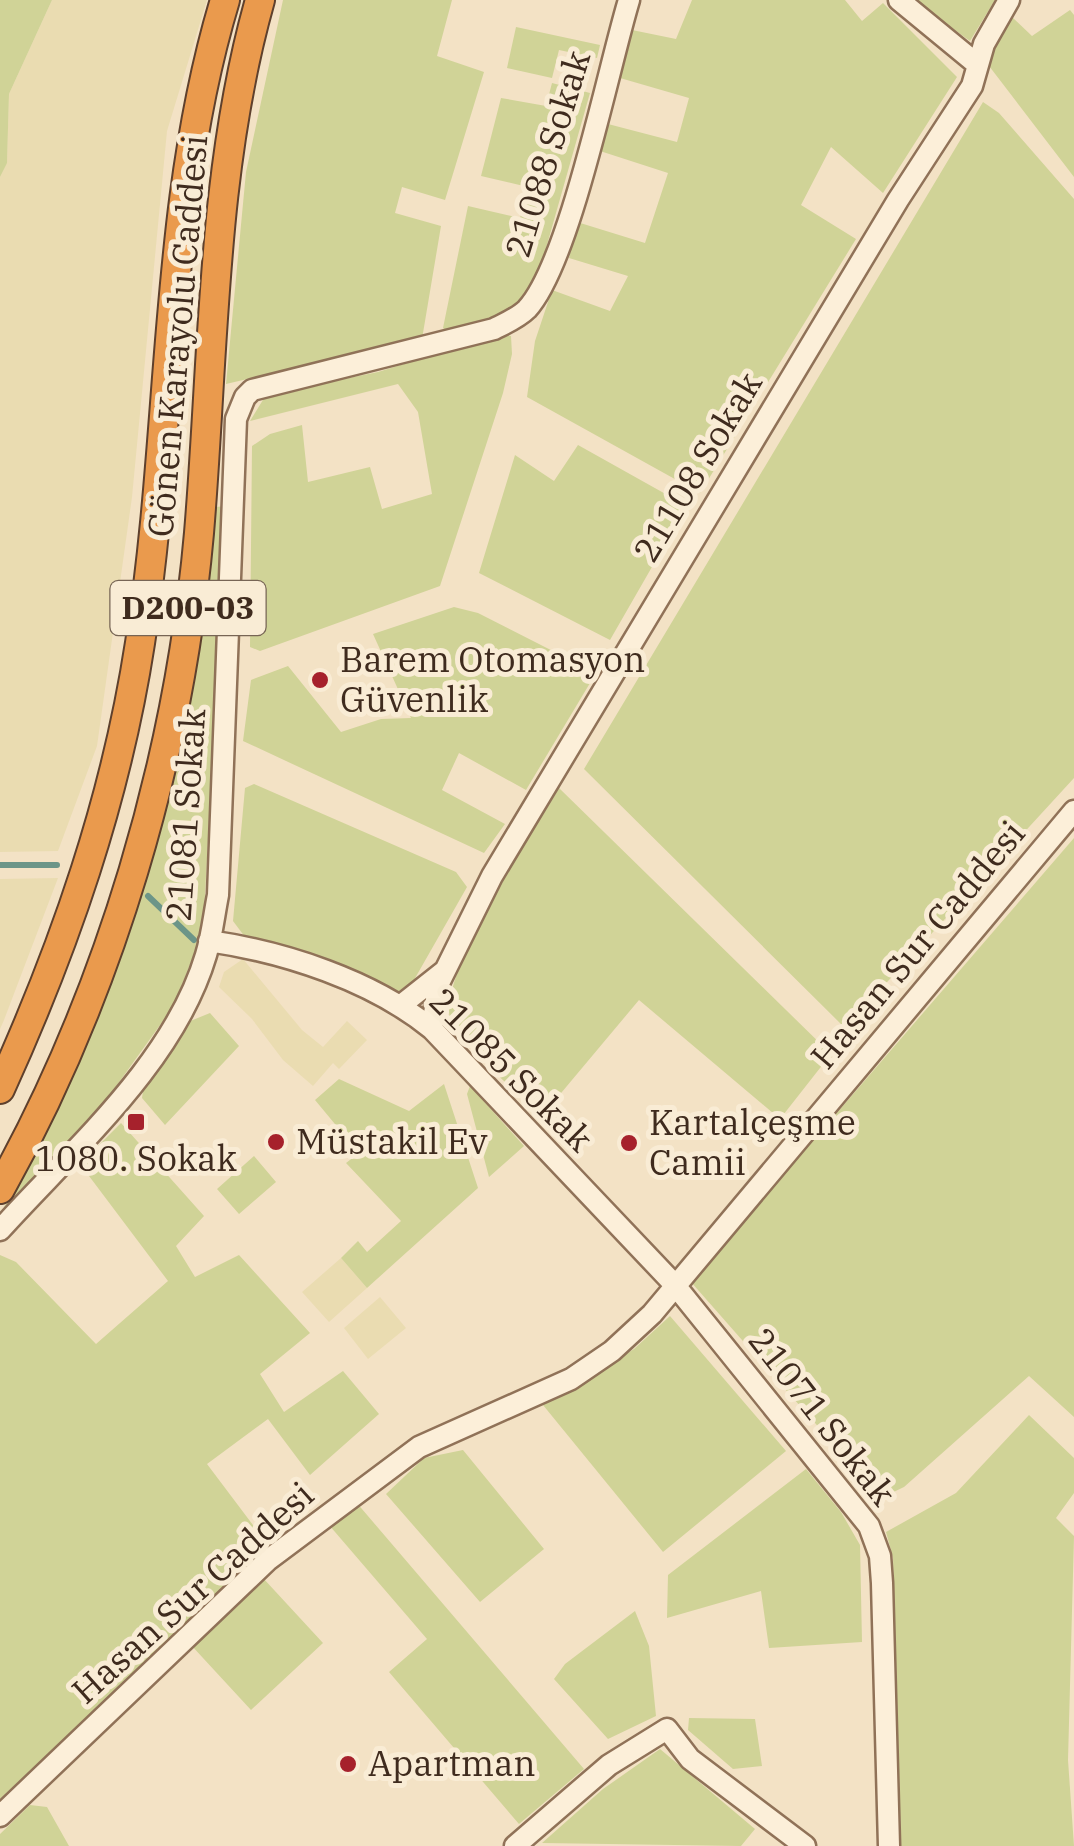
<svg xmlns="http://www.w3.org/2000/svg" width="1074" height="1846" font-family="'IBM Plex Serif',serif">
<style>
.farmland{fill:#eadcb1}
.green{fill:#d0d397}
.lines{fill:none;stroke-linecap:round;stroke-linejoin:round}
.stream{stroke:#6c9588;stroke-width:6}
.minor-casing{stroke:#907258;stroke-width:25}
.highway-casing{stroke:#5e402d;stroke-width:32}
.minor{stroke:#fcefd9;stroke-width:20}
.highway{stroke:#ea9a4d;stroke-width:28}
.poi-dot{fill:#a6212c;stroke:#f9ecd5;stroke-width:4}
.labels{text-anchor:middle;stroke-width:10;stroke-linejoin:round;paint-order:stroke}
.shield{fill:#f9ecd5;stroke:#776555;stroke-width:2.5}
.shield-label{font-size:32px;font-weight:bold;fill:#3f2b1e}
.street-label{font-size:35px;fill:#3f2b1e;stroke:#f9ecd5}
.poi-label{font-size:35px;fill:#3f2b1e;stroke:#f9ecd5;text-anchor:start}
</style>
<rect width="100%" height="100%" fill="#f3e2c5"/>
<path class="farmland" d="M52,0h155l-40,131 -35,366 -35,249 -39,105 -58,1v-675l7,-15 2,-68z
M58,878l-54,142 -4,9v-150z
M243,959l59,71 21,17 24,-26 20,19 -28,29 -6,-6 -20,23 -30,-26 -31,-41 -33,-32 5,-15z
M341,1258l26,30 -38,34 -27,-30z
M380,1297l26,31 -38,31 -24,-31z"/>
<path class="green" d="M0,0h52l-43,94 -2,69 -7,14z
M283,0h169l-15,56 47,16 -39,128 -43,-13 -7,26 46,13 -19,113 -196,45 20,-212z
M692,0h153l17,21 21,-18 74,74 -74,116 -52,-46 -30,58 55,34 -156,254 -173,-96 8,-56 17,-51 58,21 18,-35 -59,-18 8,-36 68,21 23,-70 -68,-22 8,-27 69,18 12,-44 -69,-20 12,-48 44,9z
M913,0h82l-25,41z
M1070,10l4,5v162l-88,-115 26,-45 20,19z
M516,27l84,18 -3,13 -38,-8 -7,28 -45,-10z
M552,83l38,10 -51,180c-20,39 -47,47 -87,61l-9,-6 25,-122 52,12 8,-31 -47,-11 20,-78 45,8z
M983,102l16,11 75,86v579l-229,250 -261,-259z
M501,334l10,2 1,18 -9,39 -63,193 -180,65 -10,-4 2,-201 18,-12 32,-9 6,57 62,-15 12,42 50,-15 -14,-82 -20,-28 -148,37 16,-26 112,-23z
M578,445l109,61 -77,134 -131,-67 36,-118 39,26z
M226,506l-23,426 -30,75 -66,92 -107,116 83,-162 47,-121 49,-180 37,-245z
M454,607l24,6 118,60 -70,117 -67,-37 -17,37 63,34 -21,29 -241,-112 8,-61 37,-14 53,66 40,-13 30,-1 -38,-84z
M254,784l202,88 11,15 -53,93 -19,14 -150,-57 -12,-16 12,-133z
M559,788l272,266 -51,65 -141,-119 -98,117c-18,-19 -82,-76 -90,-95 -17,-43 83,-190 108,-234z
M1074,838v579l-45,-41 -125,111 -23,11 -190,-216z
M210,1013l29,33 -74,79 -23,-27 1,-7 45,-69z
M339,1079l70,32 35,-27 34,104 -111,100 -26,-30 17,-17 9,11 34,-31 -55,-58 13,-10 -44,-53z
M470,1086l54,60 -35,31 -22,-83z
M121,1123l83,93 -28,30 19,31 44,-22 71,78 -50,41 24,38 59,-41 36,43 -69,61 -42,-56 -61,45 61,81 -268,254v-544l16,7 80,82 72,-63 -88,-117z
M254,1156l22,26 -37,32 -22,-25z
M670,1316l116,135 -123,101 -120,-147 91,-56z
M1029,1415l45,43v35l-18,25 18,18 -6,224 6,86h-173l-8,-288 -7,-26 70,-39z
M463,1450l81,99 -64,53 -94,-108 38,-36z
M806,1469l35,43 19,33 2,97 -93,6 -8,-57 -94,27 1,-43z
M356,1502l228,267 -65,55 -130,-152 38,-33 -98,-114z
M263,1578l60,65 -72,67 -60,-65z
M635,1611l14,35 7,70 -48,23 -54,-60 11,-15z
M689,1718l66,1 7,47 -29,3 -45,-39z
M660,1749l95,80 -14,17 -199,-3 61,-54z
M30,1805l17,2 22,39h-69v-12z"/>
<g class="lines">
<path class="stream" d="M0,865h57
M148,896l46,44"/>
<defs>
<path id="minor" d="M899,0l79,65
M209,941c75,11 163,39 223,88l242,255 195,242 11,30 2,27 7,263
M400,1006l43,-34
M432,1029l6,-44 54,-109 406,-676 74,-114 12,-42 25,-44
M0,1230c73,-81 174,-167 206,-275 6,-19 8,-40 12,-60l18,-476 9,-22 7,-7 242,-61c12,-6 24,-11 33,-20 43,-47 81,-240 102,-309
M0,1816l268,-256 151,-113 152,-68 41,-28 40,-37 422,-503
M515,1846l94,-81 58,-36 23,30 115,87"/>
<path id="highway" d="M0,1089c65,-143 116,-290 140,-446 34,-214 22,-434 85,-643
M0,1189c110,-197 179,-431 199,-656 15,-178 12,-360 61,-533"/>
</defs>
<use href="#minor" class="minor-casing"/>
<use href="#highway" class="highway-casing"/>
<use href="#minor" class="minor"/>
<use href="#highway" class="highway"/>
</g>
<g class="poi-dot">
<circle cx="320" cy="680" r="10"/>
<rect x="126" y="1112" width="20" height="20" rx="5"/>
<circle cx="276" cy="1142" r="10"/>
<circle cx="629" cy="1143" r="10"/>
<circle cx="348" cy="1764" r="10"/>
</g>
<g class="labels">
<rect class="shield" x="110.5" y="581" width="155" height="54" rx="8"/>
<g class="shield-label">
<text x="188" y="619">D200-03</text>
</g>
<g class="street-label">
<text transform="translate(548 154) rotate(-73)" y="12">21088 Sokak</text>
<text transform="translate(178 336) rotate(-85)" y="12">Gönen Karayolu Caddesi</text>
<text transform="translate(698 467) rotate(-59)" y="12">21108 Sokak</text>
<text transform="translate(186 815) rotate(-86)" y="12">21081 Sokak</text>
<text transform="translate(918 945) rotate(-50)" y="12">Hasan Sur Caddesi</text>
<text transform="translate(511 1070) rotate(45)" y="12">21085 Sokak</text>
<text transform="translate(822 1417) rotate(52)" y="12">21071 Sokak</text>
<text transform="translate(193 1593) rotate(-42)" y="12">Hasan Sur Caddesi</text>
</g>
<g class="poi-label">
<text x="340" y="672">Barem Otomasyon<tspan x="340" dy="40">Güvenlik</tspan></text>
<text x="649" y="1135">Kartalçeşme<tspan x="649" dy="40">Camii</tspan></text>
<text x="296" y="1154">Müstakil Ev</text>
<text x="136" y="1171" text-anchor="middle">1080. Sokak</text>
<text x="368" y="1776">Apartman</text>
</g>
</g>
</svg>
